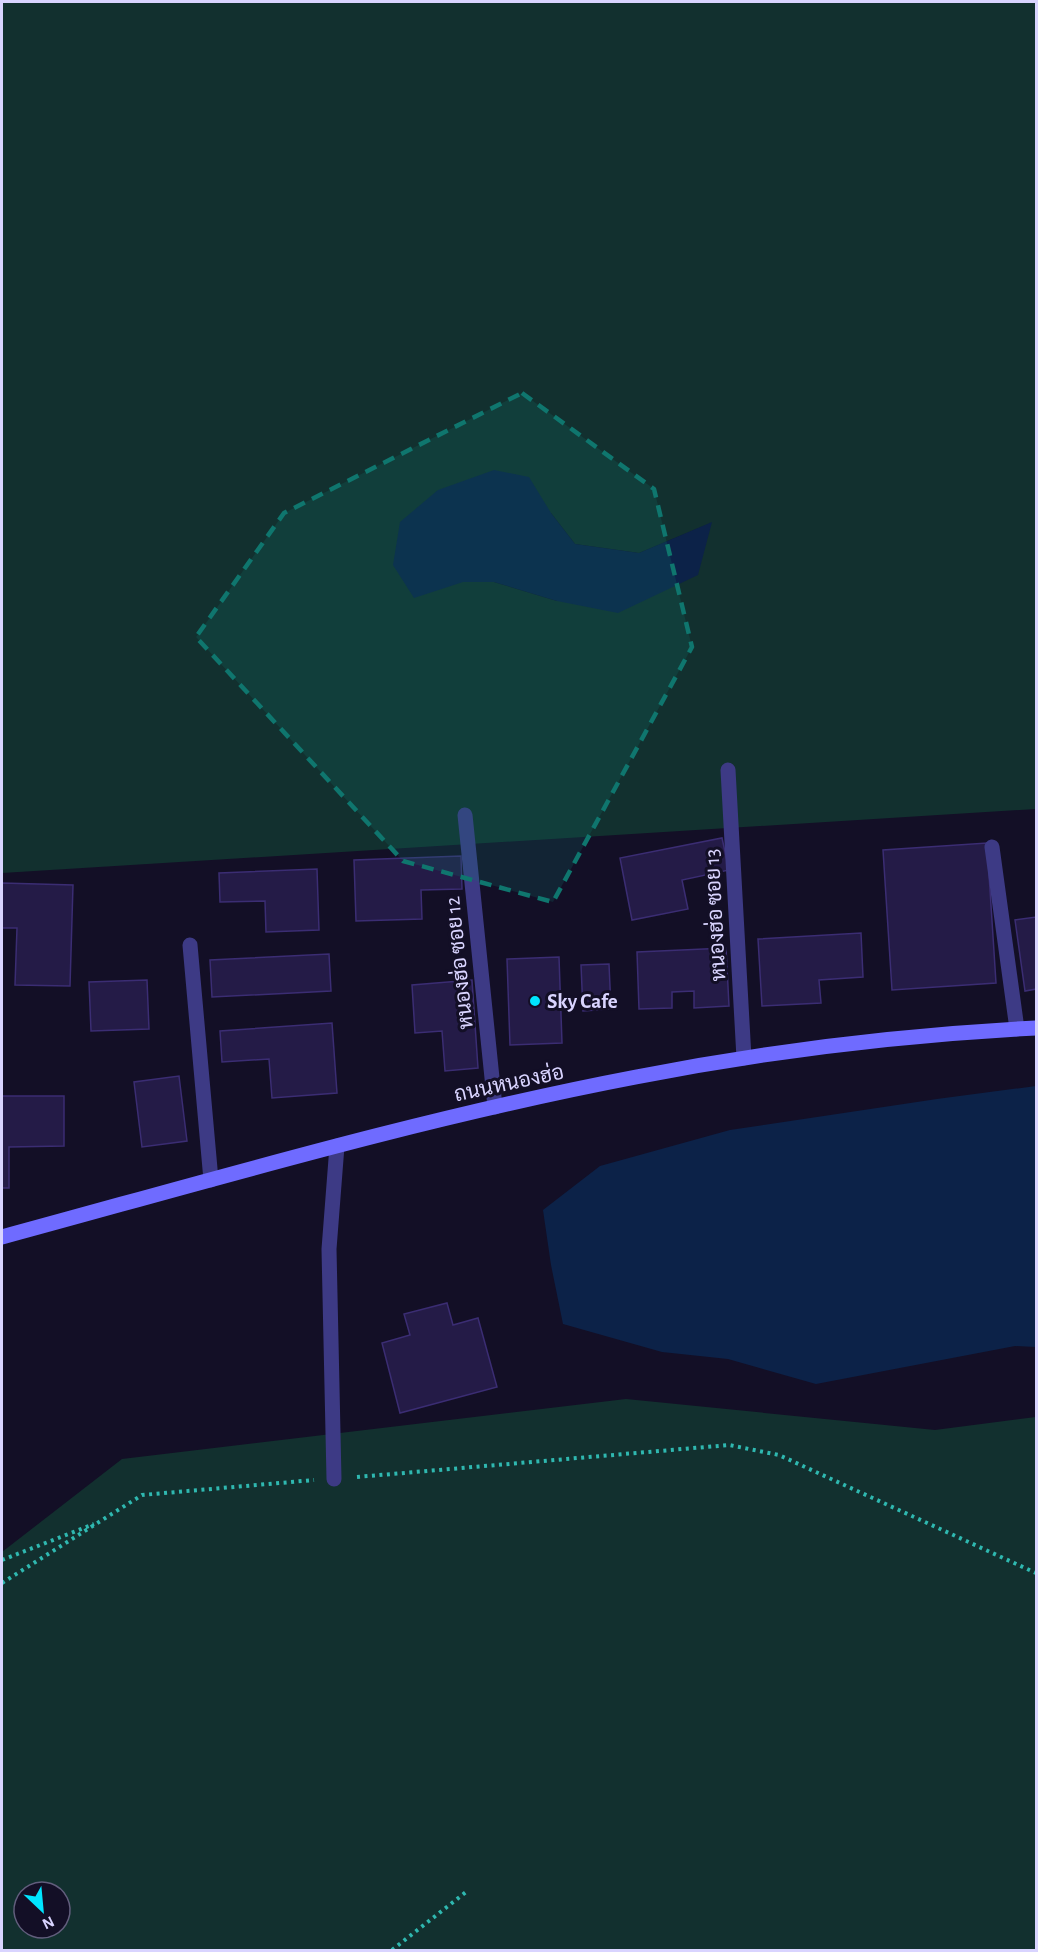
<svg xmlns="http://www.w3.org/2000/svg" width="1038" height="1952" font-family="'Alegreya Sans',Sarabun,sans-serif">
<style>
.green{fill:#12302f;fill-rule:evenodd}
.water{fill:#0c2248}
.building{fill:#241b47;stroke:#3b2d73;stroke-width:1.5}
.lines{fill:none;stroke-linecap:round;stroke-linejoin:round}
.path{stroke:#2fb8b0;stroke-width:4;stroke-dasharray:3 4.5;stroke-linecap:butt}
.lane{stroke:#3d3a85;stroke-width:15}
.street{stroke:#3d3a85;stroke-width:15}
.secondary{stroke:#6f6bff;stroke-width:15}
.marked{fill:#0f766e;fill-opacity:0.2;stroke:#0f766e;stroke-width:4.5;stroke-dasharray:12 8;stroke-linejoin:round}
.poi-dot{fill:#00e5ff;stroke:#130f26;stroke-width:2}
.labels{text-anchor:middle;stroke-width:6;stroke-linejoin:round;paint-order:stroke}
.street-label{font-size:21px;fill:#d9d4ff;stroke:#130f26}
.poi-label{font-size:21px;font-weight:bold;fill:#d9d4ff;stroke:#130f26;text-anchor:start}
</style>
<rect width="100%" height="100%" fill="#130f26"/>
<path class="green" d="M2,2h1034v807l-1034,64zM551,513l24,31 64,9 72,-30 -154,78 -63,-19h-31z
M626,1399l309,31 101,-13v533h-1034v-398l120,-93zM24,1892h36v36h-36z"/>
<path class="water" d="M494,470l35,7 22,36 24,31 64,9 73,-31 -14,53 -80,38 -61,-12 -63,-19h-31l-49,16 -21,-33 7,-43 38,-32z
M1036,1086v261l-21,-1 -199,38 -88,-25 -66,-7 -99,-28 -12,-59 -8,-55 57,-44 130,-36 207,-31z"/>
<path class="building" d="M722,838l7,32 -47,10 6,29 -56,11 -12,-62z
M987,843l9,140 -104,7 -9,-140z
M461,856l1,33 -41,1 1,29 -66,2 -2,-61z
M317,869l2,61 -53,2 -1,-31 -45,1 -1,-29z
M2,883l71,2 -3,101 -55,-1 2,-57h-15z
M1036,917v72l-11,2 -10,-71z
M861,933l2,44 -44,3 2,23 -59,3 -4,-67z
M726,948l3,58 -35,2v-17l-22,1v16l-33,1 -2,-57z
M329,954l2,37 -119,6 -2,-37z
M559,957l3,86 -52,2 -3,-86z
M609,964l2,45 -28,2 -2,-46z
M147,980l2,49 -58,2 -2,-49z
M472,980l6,88 -33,3 -3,-40 -27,2 -3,-48z
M332,1023l5,70 -65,5 -3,-39 -47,3 -2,-31z
M179,1076l8,65 -45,6 -8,-65z
M2,1096h62v50l-55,1v41h-7z
M447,1303l6,22 25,-7 19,69 -97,26 -18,-70 28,-8 -6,-21z"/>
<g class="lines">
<path class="path" d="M357,1477l372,-32 50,10 257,118
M2,1560l92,-36
M2,1583l140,-88 172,-15
M392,1950l74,-58"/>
<path class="lane" d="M334,1479l-5,-230 8,-103"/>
<path class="street" d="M728,770l16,288
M465,815l30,292
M992,847l25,182
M190,945l21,235"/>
<path class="secondary" d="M2,1237c210,-57 419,-119 634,-160 132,-26 266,-42 400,-49"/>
</g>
<path class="marked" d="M522,393l132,96 38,158 -139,255 -150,-41 -207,-224 88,-124z"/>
<circle class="poi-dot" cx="535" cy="1001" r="6"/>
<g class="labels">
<g class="street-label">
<text transform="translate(715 915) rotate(-93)" y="7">หนองฮ่อ ซอย 13</text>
<text transform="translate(459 963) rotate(-96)" y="7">หนองฮ่อ ซอย 12</text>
<text transform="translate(509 1083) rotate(-12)" y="7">ถนนหนองฮ่อ</text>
</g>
<g class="poi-label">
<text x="547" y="1008">Sky Cafe</text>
</g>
</g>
<rect width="1038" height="1952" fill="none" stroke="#d9d4ff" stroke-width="6"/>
<g transform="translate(42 1910) rotate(154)"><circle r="28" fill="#130f26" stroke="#625e7d" stroke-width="1.5"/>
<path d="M0-4.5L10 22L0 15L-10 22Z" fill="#00e5ff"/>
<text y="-9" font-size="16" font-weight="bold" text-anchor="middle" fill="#d9d4ff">N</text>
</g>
</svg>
